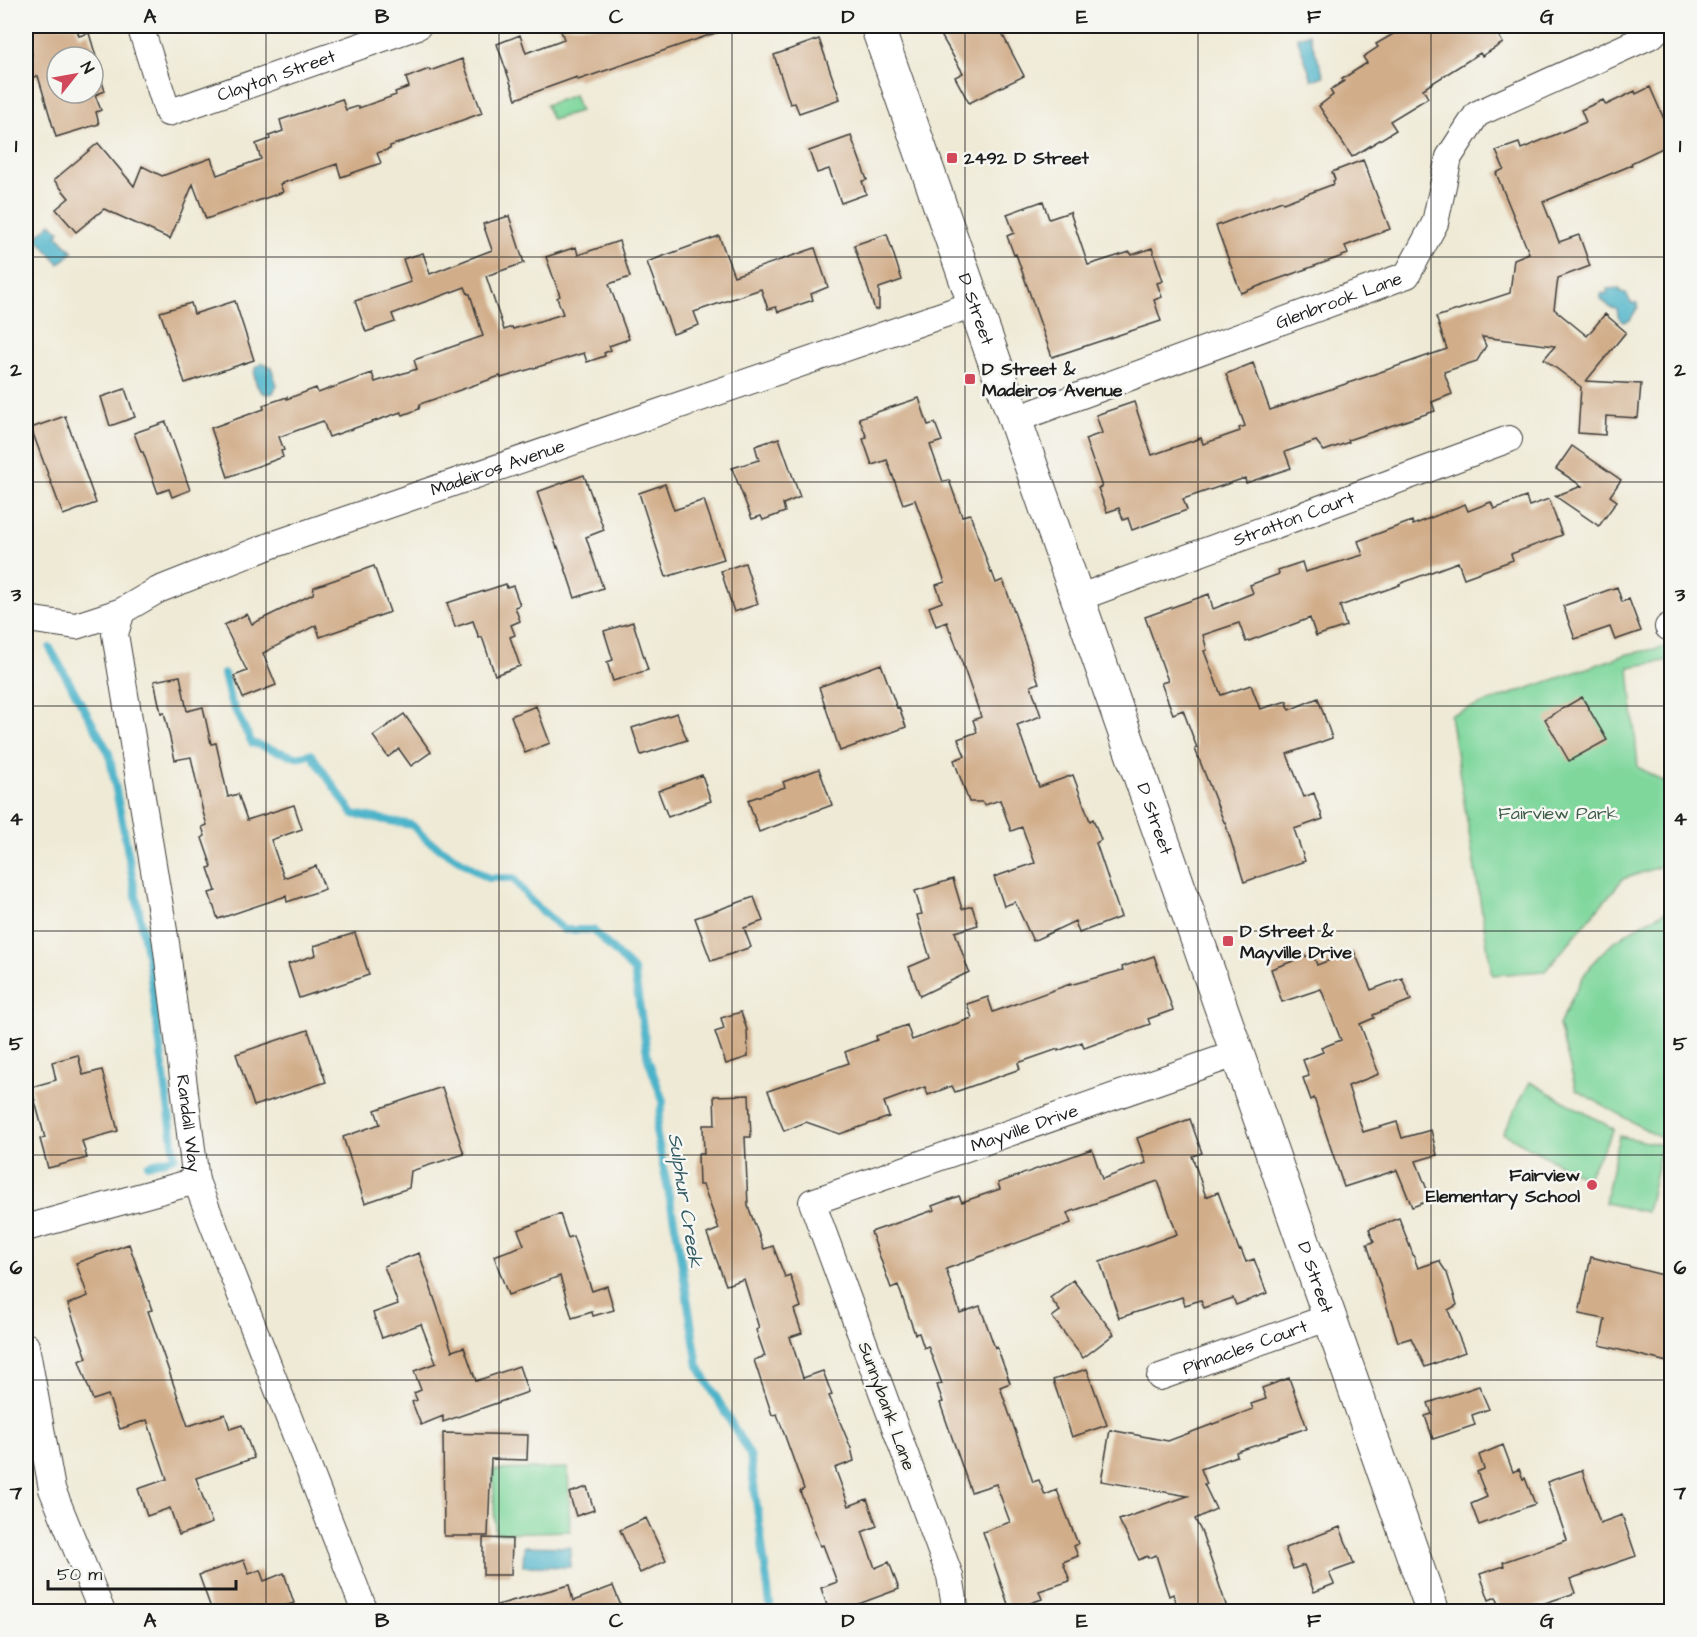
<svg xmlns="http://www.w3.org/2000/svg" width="1697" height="1637" font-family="'Architects Daughter',sans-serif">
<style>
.green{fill:#7fd79c;stroke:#4e7a5c;stroke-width:1.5}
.water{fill:#4bb3c9;stroke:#346872;stroke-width:1.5}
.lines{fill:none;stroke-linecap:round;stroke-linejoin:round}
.stream{stroke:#4bb3c9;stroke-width:8}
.building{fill:#d1ad8a;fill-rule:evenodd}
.minor-casing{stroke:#3c3b38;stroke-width:28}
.secondary-casing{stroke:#3c3b38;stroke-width:35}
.minor{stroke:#fff;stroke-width:26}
.secondary{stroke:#fff;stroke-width:33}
.grid{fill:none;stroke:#1c1c1c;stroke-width:1.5;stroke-opacity:0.55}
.poi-dot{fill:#d1495b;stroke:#f6f6f2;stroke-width:2}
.labels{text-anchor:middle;stroke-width:5;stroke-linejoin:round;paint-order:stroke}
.street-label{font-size:18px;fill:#1c1c1c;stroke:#f6f6f2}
.poi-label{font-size:18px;font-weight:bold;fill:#1c1c1c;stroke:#f6f6f2;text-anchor:start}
.park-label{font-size:18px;fill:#3f5d49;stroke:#f6f6f2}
.water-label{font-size:20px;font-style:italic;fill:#2f5861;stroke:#f6f6f2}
.neatline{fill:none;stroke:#1c1c1c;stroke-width:2}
.grid-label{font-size:20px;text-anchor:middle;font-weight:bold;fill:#1c1c1c}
</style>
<rect width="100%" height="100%" fill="#f6f6f2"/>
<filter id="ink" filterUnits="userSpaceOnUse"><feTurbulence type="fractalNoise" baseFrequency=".0167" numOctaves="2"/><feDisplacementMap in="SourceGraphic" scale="12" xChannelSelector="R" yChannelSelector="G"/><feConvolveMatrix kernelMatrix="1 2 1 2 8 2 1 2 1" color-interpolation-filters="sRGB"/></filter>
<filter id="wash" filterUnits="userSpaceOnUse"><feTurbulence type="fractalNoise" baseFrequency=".008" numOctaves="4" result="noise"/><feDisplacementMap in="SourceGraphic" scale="24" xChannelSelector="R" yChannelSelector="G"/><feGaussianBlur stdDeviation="1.35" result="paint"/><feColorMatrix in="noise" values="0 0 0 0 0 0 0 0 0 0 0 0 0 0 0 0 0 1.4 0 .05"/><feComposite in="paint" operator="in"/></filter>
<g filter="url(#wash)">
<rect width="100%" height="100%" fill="#efead6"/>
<path class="green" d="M574,95l6,16 -28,9 -6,-15z
M1670,646l1,1v13l-42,7 9,100 33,19v77l-48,16 -78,92 -53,4 -42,-260 178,-61z
M1671,909v235l-95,-54 -17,-65c9,-17 19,-43 30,-57 21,-29 52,-44 82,-59z
M1530,1082l84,47 -28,50 -83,-46z
M1619,1136l43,9 -15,67 -42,-9z
M568,1468l2,63 -75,2 -2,-63z"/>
<path class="water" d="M1309,34l15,42 -12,4 -15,-43z
M51,223l9,9 -3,3 16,17 -14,12 -23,-27z
M1619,288l1,4 6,1 5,10h6l1,4 -8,13 -7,2 -5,-6 -1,-7 -6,-1 -11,-10 2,-5 5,1v-5z
M262,363l9,4 6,18 -4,8c-15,5 -20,-13 -18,-25z
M524,1546l46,1v20l-47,-1z"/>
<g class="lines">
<path class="stream" d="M50,648l59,105 40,211 26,193 -27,8
M224,674l6,26 22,43 44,14 15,-3 42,60 59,11 15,15 61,38h25l19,24 32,28h29l41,41 14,88 15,42 -7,30 21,104 21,131 52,89 21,157"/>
</g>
<g id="blocks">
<path class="building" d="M26,26h50l3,10 10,-3 8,27h-2l10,31 -10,4 6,15 -5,2 3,12 -43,13 -18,-61 -12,3v-22l6,-2 -6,-23zM57,57h36v36h-36z
M559,26h167l1,3 -149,51 -1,-3 -61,22 -19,-55 23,-9 6,18 38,-14z
M940,26h58l26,50 -55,27 -14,-26 8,-4 -21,-36 3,-2z
M1407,26h86l10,17 -21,13 -2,-3 -57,36 5,9 -38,23 6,9 -44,27 -33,-51 14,-11 -3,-5 14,-9 -2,-2 25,-16 -4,-6 15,-10 -2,-3z
M819,39l21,60 -41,14 -4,-10 -5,1 -16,-49z
M462,59l20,54 -92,33v3l-13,4 4,10 -40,14 -4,-13 -57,20 3,8 -77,27 -13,-35 -23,55 -66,-30 -28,23 -20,-23 13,-11 -15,-18 44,-37 36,43 8,-20 20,10 49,-18 6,17 44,-16 -5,-15 14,-5 -1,-3 14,-5 -3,-11 62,-21 4,11 13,-4v2l37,-13 -1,-3 14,-5 -3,-9 23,-9 1,2z
M1650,87l21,48v9l-40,19 1,2 -89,37 16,40 20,-7 11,31 -32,12 -4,31 33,27 18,-22 21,18 -40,49 55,3 -3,34 -32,-2 -1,19 -27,-2 3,-46 -37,-28 11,-13 -73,-9 4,9 -9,15 -33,11 8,22 -20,8 3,9 -87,29 1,2 -25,9 -8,-10 -31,11 6,16 -45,15 -1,-5 -62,21 4,11 -55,20 -4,-12 -5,2 -4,-12 -12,4 -9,-24 4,-1 -17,-48 17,-6 -6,-18 38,-13 18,53 49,-17 2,6 37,-13 -1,-3 6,-2 -19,-52 27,-11 17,47 177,-61 -11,-32 74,-24 4,-34 15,-6 -33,-80 8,-4 -8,-18 23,-8 2,6 65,-27 -5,-12 22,-10 3,5 29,-14 1,3z
M851,136l16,44 -5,1 4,13 -25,9 -12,-34 -12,4 -8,-22z
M1363,160l27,69 -45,17 3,8 -81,29 -26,10 -25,-67 66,-25 1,2 51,-19 -1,-3 2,-1 -3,-8z
M1043,201l6,18 21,-7 18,53 42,-13 2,3 20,-7 11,33 -6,2 5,14 -8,3 7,21 -109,36 -36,-103 -2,1 -7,-19 7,-3 -7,-19z
M509,216l15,47 -38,13 18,54 8,-3 1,2 50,-15 -6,-16 3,-2 -14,-39 30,-10 2,8 41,-14 11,36 -21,7 20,55 -20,7 2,4 -7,3 1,3 -18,6 -3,-9 -83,25 -1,-2 -80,28 -1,5 -16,6 -2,-3 -72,25 -6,-16 -44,16 5,13 -3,1 2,6 -55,20 -17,-49 53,-19 -1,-4 24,-8v2l29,-11 2,5 54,-20 3,9 42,-13 -3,-9 69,-24 -13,-42h-2l-3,-7 -73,27 3,8 -29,10 -11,-31 56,-19 -8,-23 20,-6 7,21 62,-24 -9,-26z
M887,234l15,46 -23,8v21l-4,1 -21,-65z
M719,236l15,40 81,-28 13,39 -17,7 2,6 -35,12 -2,-5 -8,2 -7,-20 -67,23 5,13 -26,9 -26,-72z
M235,301l19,59 -69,23 -25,-71 31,-9 3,11z
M125,389l10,28 -25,9 -9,-29z
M919,398l9,27 7,-2 7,18 -12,4 13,37 6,-2 13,36 8,-2 21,59 1,-1 4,11 7,-3 36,103 -8,3 10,30 -24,9 22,62 34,-12 17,46 3,-2 8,21 -5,3 25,74 -42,16 -4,-12 -42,20 -18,-39 -11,4 -10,-29 41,-14 -13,-36 -11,4 -11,-31 -15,5 -3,-3h-13l-15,-42 11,-4 -7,-17 19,-7 -4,-12 8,-3 -30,-86h-1l-3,-9 -11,4 -7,-19 13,-5 -6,-17 9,-3 -30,-82 -12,4 -16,-44 -15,5 -9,-26 4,-1 -8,-20z
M65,416l31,87 -33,12 -32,-87z
M166,422l24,68 -18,7 -3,-8 -11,4 -15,-41h-2l-7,-19z
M779,438l21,59 -17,7 2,8 -22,8 -2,-4 -9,3 -20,-51 27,-8 -4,-14z
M1572,446l49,34 -11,16 7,5 -18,25 -44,-30 27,-10 -26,-17z
M584,475l20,55 -18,7 17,51 -28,10 -17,-51 -1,1 -20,-56z
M665,484l9,26 30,-10 20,59 -58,18 -27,-84z
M1526,497l3,9 20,-7 13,36 -51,19 2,6 -49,18 -6,-16 -59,22 1,1 -60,21 6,20 -30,10 -6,-18 -64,24 -7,-19 -36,12 4,15 -3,1 17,44 30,-10 9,24 27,-8 2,9 29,-12 14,40 -45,16 17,43 10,-4 9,26 -29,10 11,32 -61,21 -19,-60h-1l-29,-73 2,-1 -14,-38 -10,4 -12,-31 7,-2 -23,-64 64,-23 4,15 40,-16 -3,-8 29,-11 -1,-4 24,-8 3,10 58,-17 -5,-14 54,-20 1,4 52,-21 3,7 23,-9 3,7z
M745,563l13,41 -24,8 -13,-41z
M374,566l16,46 -70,25 -4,-12 -53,28 13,32 -33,13 -9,-22 13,-5 -23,-46 23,-11 5,10 61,-30 1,-7z
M506,584l1,4 6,-2 7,19 -5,2 5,14 -9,4 4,10 -5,2 10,29 -25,9 -13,-38 -3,1 -6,-17 -18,6 -8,-24z
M1617,587l5,15 7,-3 12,32 -26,9 -5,-13 -35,12 -12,-33z
M633,622l15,48 -35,11 -6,-19 6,-2 -9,-29z
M881,664l16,44 2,-1 7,20 -66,24 -21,-64z
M180,676l7,35 16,-4 8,37 5,-1 12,54 10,-3 9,26 47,-15 8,24 -31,11 13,38 32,-12 9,23 -38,13 -1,-6 -68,23 -9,-26 7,-2 -8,-23 4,-1 -10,-29 3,-2 -3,-9 5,-2 -4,-13 -12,-55 -16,3 -11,-48 -3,1 -7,-32z
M1582,697l25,43 -38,21 -24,-42z
M536,706l14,37 -25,10 -14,-37z
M677,713l10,27 -46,15 -9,-27z
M404,714l27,38 -20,14 -12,-17 -11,8 -15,-21z
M819,769l13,36 -73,27 -11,-32 37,-13 -2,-5z
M702,775l9,26 -43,16 -10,-26z
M953,879l9,30 10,-3 6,19 -23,7 14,40 -49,24 -11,-29 21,-9 -13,-43 5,-1 -7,-23z
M754,897l9,24 -19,7 7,19 -40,14 -16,-43z
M355,933l14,42 -70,23 -11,-34 28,-9 -2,-9z
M1354,951l17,39 31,-12 9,22 -38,15 1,3 -14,6 19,50 -31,12 15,46 34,-10 5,16 29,-8 6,25 -21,6 15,39 -19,7 -15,-37 -53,17 -30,-89 -3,2 -8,-22 6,-2 -6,-16 20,-8 -2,-4 20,-8 -20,-51 -39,13 -11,-33 42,-15 4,11z
M1154,956l19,54 -25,9 2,5 -66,24 -2,-6 -24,9v-2l-40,14 2,6 -65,23 -3,-6 -24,9 -3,-8 -41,15 5,15 -49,17 -34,-12 -22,9 -16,-40 81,-28 -4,-11 32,-12 -1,-4 31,-11 5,15 60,-22 -5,-14 21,-7 5,15 77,-28v1l53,-15 -1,-3z
M741,1012l6,18 1,27 -22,7 -11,-32 9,-3 -3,-11z
M308,1030l18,52 -72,24 -18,-52z
M78,1055l5,20 19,-5 16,61 -36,10 5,17 -39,10 -8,-29 5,-1 -14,-51 25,-7 -4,-18z
M442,1087l22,67 -53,17 -2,17 -44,15 -22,-66 37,-13 -5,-14z
M749,1095l2,42h-6l3,69 16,43 9,-3 12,31 5,-2 11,32 -7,3 8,23 -12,4 13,41 20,-7 9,24 -3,1 22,52 3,13 -19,7 14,38 18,-7 10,27 -15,6 13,36 14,-6 10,27 -54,20 -1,-4 -15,6 -8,-23 16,-6 -14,-37 -3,1 -20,-55 4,-2 -27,-75 -5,1 -18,-55 11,-4 -9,-26 3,-2 -15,-49 -18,6 -19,-51 12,-5 -16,-44h-4l-1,-31h6l-1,-29h12l-1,-29z
M1190,1119l12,34 -10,3 14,41 12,-5 21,58 2,-1 5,13 8,-3 13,34 -31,12 -3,-7 -29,10 -3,-8 -16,5 -3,-8 -63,21 -19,-56 77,-28 -19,-53 -91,32 4,10 -125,46 14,44 20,-7 15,42 2,-1 13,36 -10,4 33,95 6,-2 6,15 12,-5 21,54 -4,2 4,10 -15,6 7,19 -31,10 3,8 -32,11 -27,-78 27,-10 -14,-38 -25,8 -31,-89 3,-1 -6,-17 5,-1 -14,-38 -4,2 -5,-15 -4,1 -17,-49 -7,3 -20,-56 63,-22 -2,-4 27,-10 3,6 38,-13 -2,-6 94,-34 10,30 44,-16 -9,-25z
M560,1214l8,24 5,-2 19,55 15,-5 7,24 -21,6 -1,-4 -20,6 -12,-42 -52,19 -14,-39 30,-11 -6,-15z
M1399,1218l19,50 21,-7 8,12 10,32 -9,5 17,42 -40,15 -14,-29 -13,4 -31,-98 7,-2 -5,-13z
M129,1244l23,66 -4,1 40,115 37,-12 5,15 12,-4 12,33 -58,20 16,45 -33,12 -9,-27 -23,8 -9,-27 29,-10 -20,-59 -27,9 -12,-34 -15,5 -14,-39 8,-3 -19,-54 20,-8 -12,-33z
M419,1253l33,98 12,-4 12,34 43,-15 9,26 -85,30v-6l-22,9 -9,-23 5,-2 -3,-7 7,-3 -7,-19 22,-8 -15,-39 -39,14 -9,-25 25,-9 -14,-38z
M1591,1257l80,20v86l-71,-18 5,-26 -26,-5z
M1073,1280l41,54 -31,24 -31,-41 8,-6 -10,-13z
M1087,1369l20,56 -35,12 -19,-57z
M1289,1378l18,50 -71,24 1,4 -36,13 6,15h-3l12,25 -21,10 7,14 26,78h-49l-6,-17 -4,2 -13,-41 -8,3 -1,-2 -8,4 -20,-40 69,-24 -87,-15 9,-51 58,11 85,-32 -2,-5 15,-5 -4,-11z
M1479,1386l10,23 -17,6 3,10 -42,14 -8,-23 7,-2 -4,-11z
M443,1433l85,2 -1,25 -36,-1 -3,77h-44z
M1503,1445l10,27 6,-3 4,10 2,-1 10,26 -56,21 -8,-21 16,-7 -10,-25 7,-3 -5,-14z
M1582,1470l18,53 22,-8 14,41 -66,23 5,14 -54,18h-19l-6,-14 -7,3 -9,-26 24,-8 -1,-4 64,-22 -20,-58z
M587,1487l7,23 -18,6 -7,-23z
M646,1518l20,43 -26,12 -20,-43z
M1340,1527l14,37 -25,9 5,11 -20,8 -10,-27 -11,4 -8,-21z
M483,1538l29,1 -1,36h-28z
M244,1560l5,14 11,-4 4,11 20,-8 10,30 -24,8h-58l-13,-36z
M569,1585l4,16 40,-15 10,25h-125l-1,-6z"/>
</g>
</g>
<g filter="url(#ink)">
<use href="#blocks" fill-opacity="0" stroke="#3c3b38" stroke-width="1.5"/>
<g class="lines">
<defs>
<g id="minor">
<path id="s1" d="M140,26l28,87 250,-87"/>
<path id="s2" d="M1014,420l393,-145 28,-52 14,-66 28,-43 175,-79 9,-9"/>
<path id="s3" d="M1078,598l431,-159"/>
<path id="s4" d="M122,611l-7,23 51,309 30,238 169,431"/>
<path id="s5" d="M26,617l8,3 42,6 46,-15 36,-21 114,-45 702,-241"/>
<path d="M1668,627l4,2"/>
<path d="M26,1228l170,-47"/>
<path d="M26,1346l26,143 50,123"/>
<path id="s6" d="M1160,1377l170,-60"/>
<path id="s7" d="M956,1612l-6,-36 -138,-374 426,-149"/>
</g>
<g id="secondary">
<path id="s8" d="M877,26l556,1586"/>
</g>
</defs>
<use href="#minor" class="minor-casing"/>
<use href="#secondary" class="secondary-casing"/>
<use href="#minor" class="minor"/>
<use href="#secondary" class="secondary"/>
</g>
</g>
<path class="grid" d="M266,26v1586M499,26v1586M732,26v1586M965,26v1586M1198,26v1586M1431,26v1586M26,257h1646M26,482h1646M26,706h1646M26,931h1646M26,1155h1646M26,1380h1646"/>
<g class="poi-dot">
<rect x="946" y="152" width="12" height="12" rx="3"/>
<rect x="964" y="373" width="12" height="12" rx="3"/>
<rect x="1222" y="935" width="12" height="12" rx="3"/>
<circle cx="1592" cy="1185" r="6"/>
</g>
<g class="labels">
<g class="street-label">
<text dy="6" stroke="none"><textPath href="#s1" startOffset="206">Clayton Street</textPath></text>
<text dy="6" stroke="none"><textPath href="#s2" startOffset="346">Glenbrook Lane</textPath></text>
<text dy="6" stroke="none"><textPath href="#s8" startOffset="300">D Street</textPath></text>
<text dy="6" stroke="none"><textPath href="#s5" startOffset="502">Madeiros Avenue</textPath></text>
<text dy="6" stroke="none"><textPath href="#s3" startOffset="230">Stratton Court</textPath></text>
<text dy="6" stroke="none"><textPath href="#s8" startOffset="840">D Street</textPath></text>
<text dy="6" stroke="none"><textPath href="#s4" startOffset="519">Randall Way</textPath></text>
<text dy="6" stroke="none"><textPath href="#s7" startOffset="660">Mayville Drive</textPath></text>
<text dy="6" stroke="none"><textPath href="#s8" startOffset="1326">D Street</textPath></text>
<text dy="6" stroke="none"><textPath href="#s6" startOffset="90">Pinnacles Court</textPath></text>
<text transform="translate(887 1406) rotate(70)" y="6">Sunnybank Lane</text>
</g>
<g class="poi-label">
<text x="964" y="164">2492 D Street</text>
<text x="982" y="375">D Street &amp;<tspan x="982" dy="21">Madeiros Avenue</tspan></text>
<text x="1240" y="937">D Street &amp;<tspan x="1240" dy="21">Mayville Drive</tspan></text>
<text x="1580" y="1181" text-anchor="end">Fairview<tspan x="1580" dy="21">Elementary School</tspan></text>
</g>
<g class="park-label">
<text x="1558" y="819">Fairview Park</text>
</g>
<g class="water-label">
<text transform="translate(686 1200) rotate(81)" y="7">Sulphur Creek</text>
</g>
</g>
<rect width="1697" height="1637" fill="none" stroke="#f6f6f2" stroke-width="66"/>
<g transform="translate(75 75) rotate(59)"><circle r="28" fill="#f6f6f2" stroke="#9f9f9c" stroke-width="1.5"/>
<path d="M0-4.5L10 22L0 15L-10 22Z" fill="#d1495b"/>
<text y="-9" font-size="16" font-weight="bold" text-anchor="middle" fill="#1c1c1c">N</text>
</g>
<path d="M48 1580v9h188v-9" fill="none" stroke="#1c1c1c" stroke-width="3"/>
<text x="57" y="1580" font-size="18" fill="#1c1c1c" stroke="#f6f6f2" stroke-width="4.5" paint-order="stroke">50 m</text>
<rect x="33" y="33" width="1631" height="1571" class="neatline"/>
<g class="grid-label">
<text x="150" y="23">A</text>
<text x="382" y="23">B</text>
<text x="616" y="23">C</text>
<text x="848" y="23">D</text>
<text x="1082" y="23">E</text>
<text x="1314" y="23">F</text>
<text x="1547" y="23">G</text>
<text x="16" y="152">1</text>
<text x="1680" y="152">1</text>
<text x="16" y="376">2</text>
<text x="1680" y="376">2</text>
<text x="16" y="601">3</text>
<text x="1680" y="601">3</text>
<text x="16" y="825">4</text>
<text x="1680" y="825">4</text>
<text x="16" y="1050">5</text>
<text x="1680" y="1050">5</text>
<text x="16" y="1274">6</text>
<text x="1680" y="1274">6</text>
<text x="16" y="1499">7</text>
<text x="1680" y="1499">7</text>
<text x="150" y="1627">A</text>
<text x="382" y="1627">B</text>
<text x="616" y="1627">C</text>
<text x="848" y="1627">D</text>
<text x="1082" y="1627">E</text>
<text x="1314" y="1627">F</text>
<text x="1547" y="1627">G</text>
</g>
</svg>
